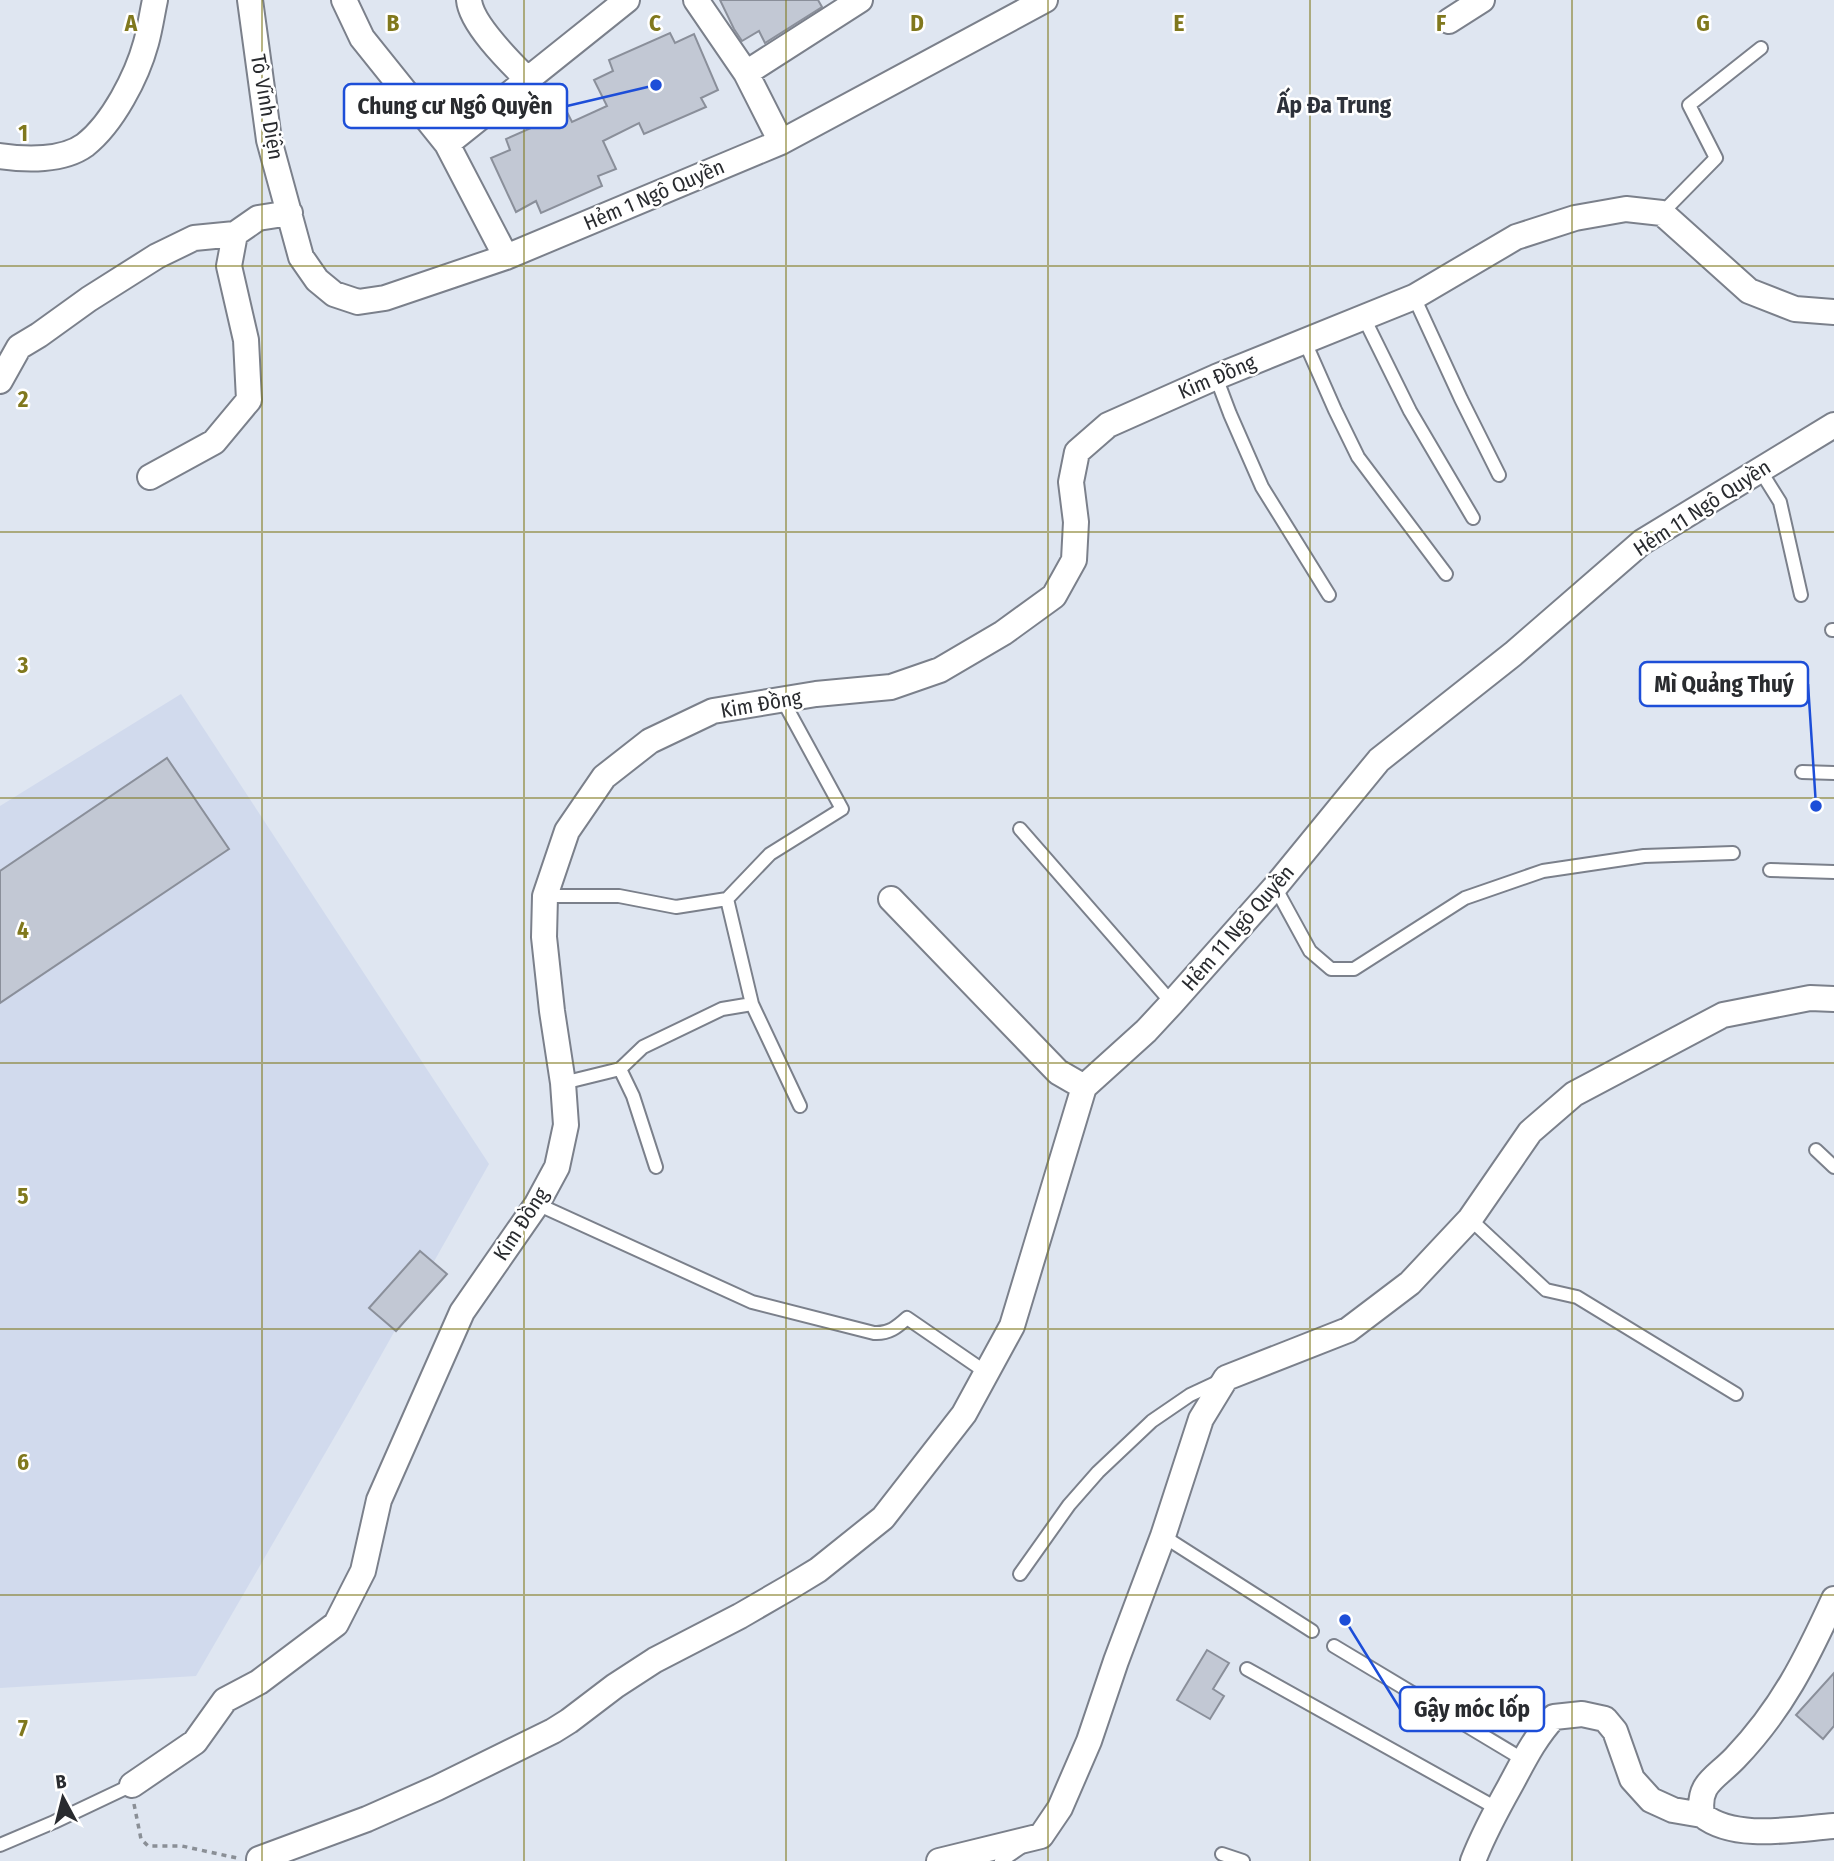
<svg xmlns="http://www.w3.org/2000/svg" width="1834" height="1861" font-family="'Fira Sans Condensed',sans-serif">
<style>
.built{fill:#d1daed}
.building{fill:#c2c8d4;stroke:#8a8f9a;stroke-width:2}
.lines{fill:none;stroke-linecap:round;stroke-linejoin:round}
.lane-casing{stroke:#7b808b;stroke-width:16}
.street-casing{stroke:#7b808b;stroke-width:28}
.path{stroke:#8a8f96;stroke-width:3.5;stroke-dasharray:5 5;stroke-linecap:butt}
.lane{stroke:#fff;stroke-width:12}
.street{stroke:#fff;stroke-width:24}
.grid{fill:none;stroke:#80781d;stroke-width:2;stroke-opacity:0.55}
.labels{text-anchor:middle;stroke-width:5;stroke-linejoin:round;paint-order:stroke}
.street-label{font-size:21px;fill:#292b2f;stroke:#fff}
.neighbourhood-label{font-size:23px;font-weight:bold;fill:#2d313a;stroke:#fff}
.grid-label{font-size:23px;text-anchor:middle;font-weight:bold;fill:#80781d;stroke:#fff;stroke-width:5;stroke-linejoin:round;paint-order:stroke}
.leader{fill:none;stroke:#1d4ed8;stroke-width:2.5}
.callout-dot{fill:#1d4ed8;stroke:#fff;stroke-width:2.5}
.callout{fill:#fff;stroke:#1d4ed8;stroke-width:2.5}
.callout-label{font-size:23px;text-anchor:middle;font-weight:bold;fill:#292b2f}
</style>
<rect width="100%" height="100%" fill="#dfe6f1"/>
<path class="built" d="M181,694l308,470 -140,248 -153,264 -196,12v-882z"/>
<path class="building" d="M720,0h98l4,7 -57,36 -6,-12 -17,10 -8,-12z
M670,33l5,10 19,-9 24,56 -17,8 5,9 -62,27 -5,-11 -36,18 13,28 -18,7 4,10 -61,27 -5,-12 -20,11 -25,-54 19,-8 -4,-11 61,-27 5,10 35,-16 -13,-26 19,-9 -4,-11z
M167,758l62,91 -229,154v-132z
M420,1251l27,23 -51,57 -27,-23z
M1207,1650l22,13 -16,26 11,7 -14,23 -33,-19z
M1834,1673v53l-11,13 -27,-24z"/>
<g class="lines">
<defs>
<path id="lane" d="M1662,213l54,-55 -27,-53 72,-57
M1414,297l47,102 38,76
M1364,318l46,93 63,107
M1305,342l30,68 23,47 88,117
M1216,377l14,37 32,73 67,108
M1760,470l20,32 21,93
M1832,630h2
M1802,772l32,1
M1020,829l152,174
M1770,870l64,2
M1275,887l35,64 21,18h23l111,-71 78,-27 101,-15 89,-3
M545,896h74l57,11 51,-8 43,-45 72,-45 -60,-110
M727,899l25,105 48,102
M620,1069l13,27 23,71
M563,1083l57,-14 23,-22 79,-38 30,-5
M1816,1150l18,17
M537,1204l215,98 122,31c15,1 23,-6 33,-15l80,55
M1470,1219l76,71 31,7 159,97
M1163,1536l149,95
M1020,1574l49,-69 29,-33 54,-51 38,-26 30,-14
M1334,1646l190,114
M1247,1669l251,140
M0,1845l54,-23 78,-37
M1222,1854l21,7
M1001,1861l19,-13"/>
<path id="street" d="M250,0l19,140 32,117 16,23 17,14 24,8 27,-4 121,-41 275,-115 264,-142
M344,0l18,38 85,106 59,113
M469,0c2,24 41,62 58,79
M696,0l50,73 35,69
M1449,21l33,-21
M746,73l114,-73
M447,144l180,-144
M0,156c26,4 63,5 85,-11 28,-22 52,-69 61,-102 4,-14 6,-29 9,-43
M0,381l19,-34 20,-12 50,-36 68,-43 37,-18 41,-4 23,-16 32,-5
M150,477l64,-35 35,-42 -3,-60 -17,-74 6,-32
M891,899l167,173 26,15
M1834,1599c-28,61 -52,110 -99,159 -20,21 -38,25 -33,57 33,26 92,14 132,11
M132,1785l63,-43 30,-42 34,-18 77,-58 27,-53 16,-71 83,-188 75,-108 20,-37 9,-42 -3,-42 -11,-72 -8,-74 1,-41 22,-65 37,-54 46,-36 63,-30 103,-17 75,-7 49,-17 63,-37 51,-37 20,-36 2,-38 -5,-40 6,-30 31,-27 108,-48 198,-80 102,-60 59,-19 51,-9 36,4 87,78 46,18 39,3
M259,1859l108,-40 70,-31 116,-57 16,-10 46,-35 40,-26 85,-44 50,-29 28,-17 65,-52 81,-104 48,-88 72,-239 62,-56 26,-28 103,-116 104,-127 134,-106 129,-112 192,-117
M939,1861l102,-25 19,-28 29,-67 27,-80 47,-125 38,-117 25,-41 122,-48 62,-47 60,-64 60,-87 44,-38 149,-79 87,-17 24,1
M1473,1861c10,-26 23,-50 37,-75 13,-24 25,-49 44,-69l28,-3 23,5 10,12 17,48 19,21 22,10 29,5"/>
</defs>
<use href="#lane" class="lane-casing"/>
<use href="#street" class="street-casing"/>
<path class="path" d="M134,1804l7,35 7,7h34l55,12"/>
<use href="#lane" class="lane"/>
<use href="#street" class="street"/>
</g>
<path class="grid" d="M262,0v1861M524,0v1861M786,0v1861M1048,0v1861M1310,0v1861M1572,0v1861M0,266h1834M0,532h1834M0,798h1834M0,1063h1834M0,1329h1834M0,1595h1834"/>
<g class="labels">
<g class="street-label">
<text transform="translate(267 107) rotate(80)" y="7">Tô Vĩnh Diện</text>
<text transform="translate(654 195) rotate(-23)" y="7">Hẻm 1 Ngô Quyền</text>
<text transform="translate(1217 377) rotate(-23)" y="7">Kim Đồng</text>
<text transform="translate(1702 508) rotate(-33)" y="7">Hẻm 11 Ngô Quyền</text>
<text transform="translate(761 704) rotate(-10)" y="7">Kim Đồng</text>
<text transform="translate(1238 928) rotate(-49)" y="7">Hẻm 11 Ngô Quyền</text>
<text transform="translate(521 1224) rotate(-57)" y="7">Kim Đồng</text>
</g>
<g class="neighbourhood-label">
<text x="1334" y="113">Ấp Đa Trung</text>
</g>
</g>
<g class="grid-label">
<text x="131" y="31">A</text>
<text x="393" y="31">B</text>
<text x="655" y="31">C</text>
<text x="917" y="31">D</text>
<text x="1179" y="31">E</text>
<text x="1441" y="31">F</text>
<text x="1703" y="31">G</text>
<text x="23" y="141">1</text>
<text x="23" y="407">2</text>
<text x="23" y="673">3</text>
<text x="23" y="938">4</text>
<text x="23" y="1204">5</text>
<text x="23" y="1470">6</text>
<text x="23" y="1736">7</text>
</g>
<path class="leader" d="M656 85L567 106M1816 806L1808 684M1345 1620L1400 1709"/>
<g class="callout-dot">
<circle cx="656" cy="85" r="7"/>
<circle cx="1816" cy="806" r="7"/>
<circle cx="1345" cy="1620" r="7"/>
</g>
<g class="callout">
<rect x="344" y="84" width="223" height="44" rx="7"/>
<rect x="1640" y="662" width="168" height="44" rx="7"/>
<rect x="1400" y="1687" width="144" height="44" rx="7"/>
</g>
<g class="callout-label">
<text x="455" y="114">Chung cư Ngô Quyền</text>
<text x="1724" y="692">Mì Quảng Thuý</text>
<text x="1472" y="1717">Gậy móc lốp</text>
</g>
<g transform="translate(63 1798) rotate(353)" stroke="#ffffff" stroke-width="5" paint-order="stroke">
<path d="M0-5L12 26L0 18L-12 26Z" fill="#292b2f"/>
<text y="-10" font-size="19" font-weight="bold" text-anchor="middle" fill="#292b2f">B</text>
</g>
</svg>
